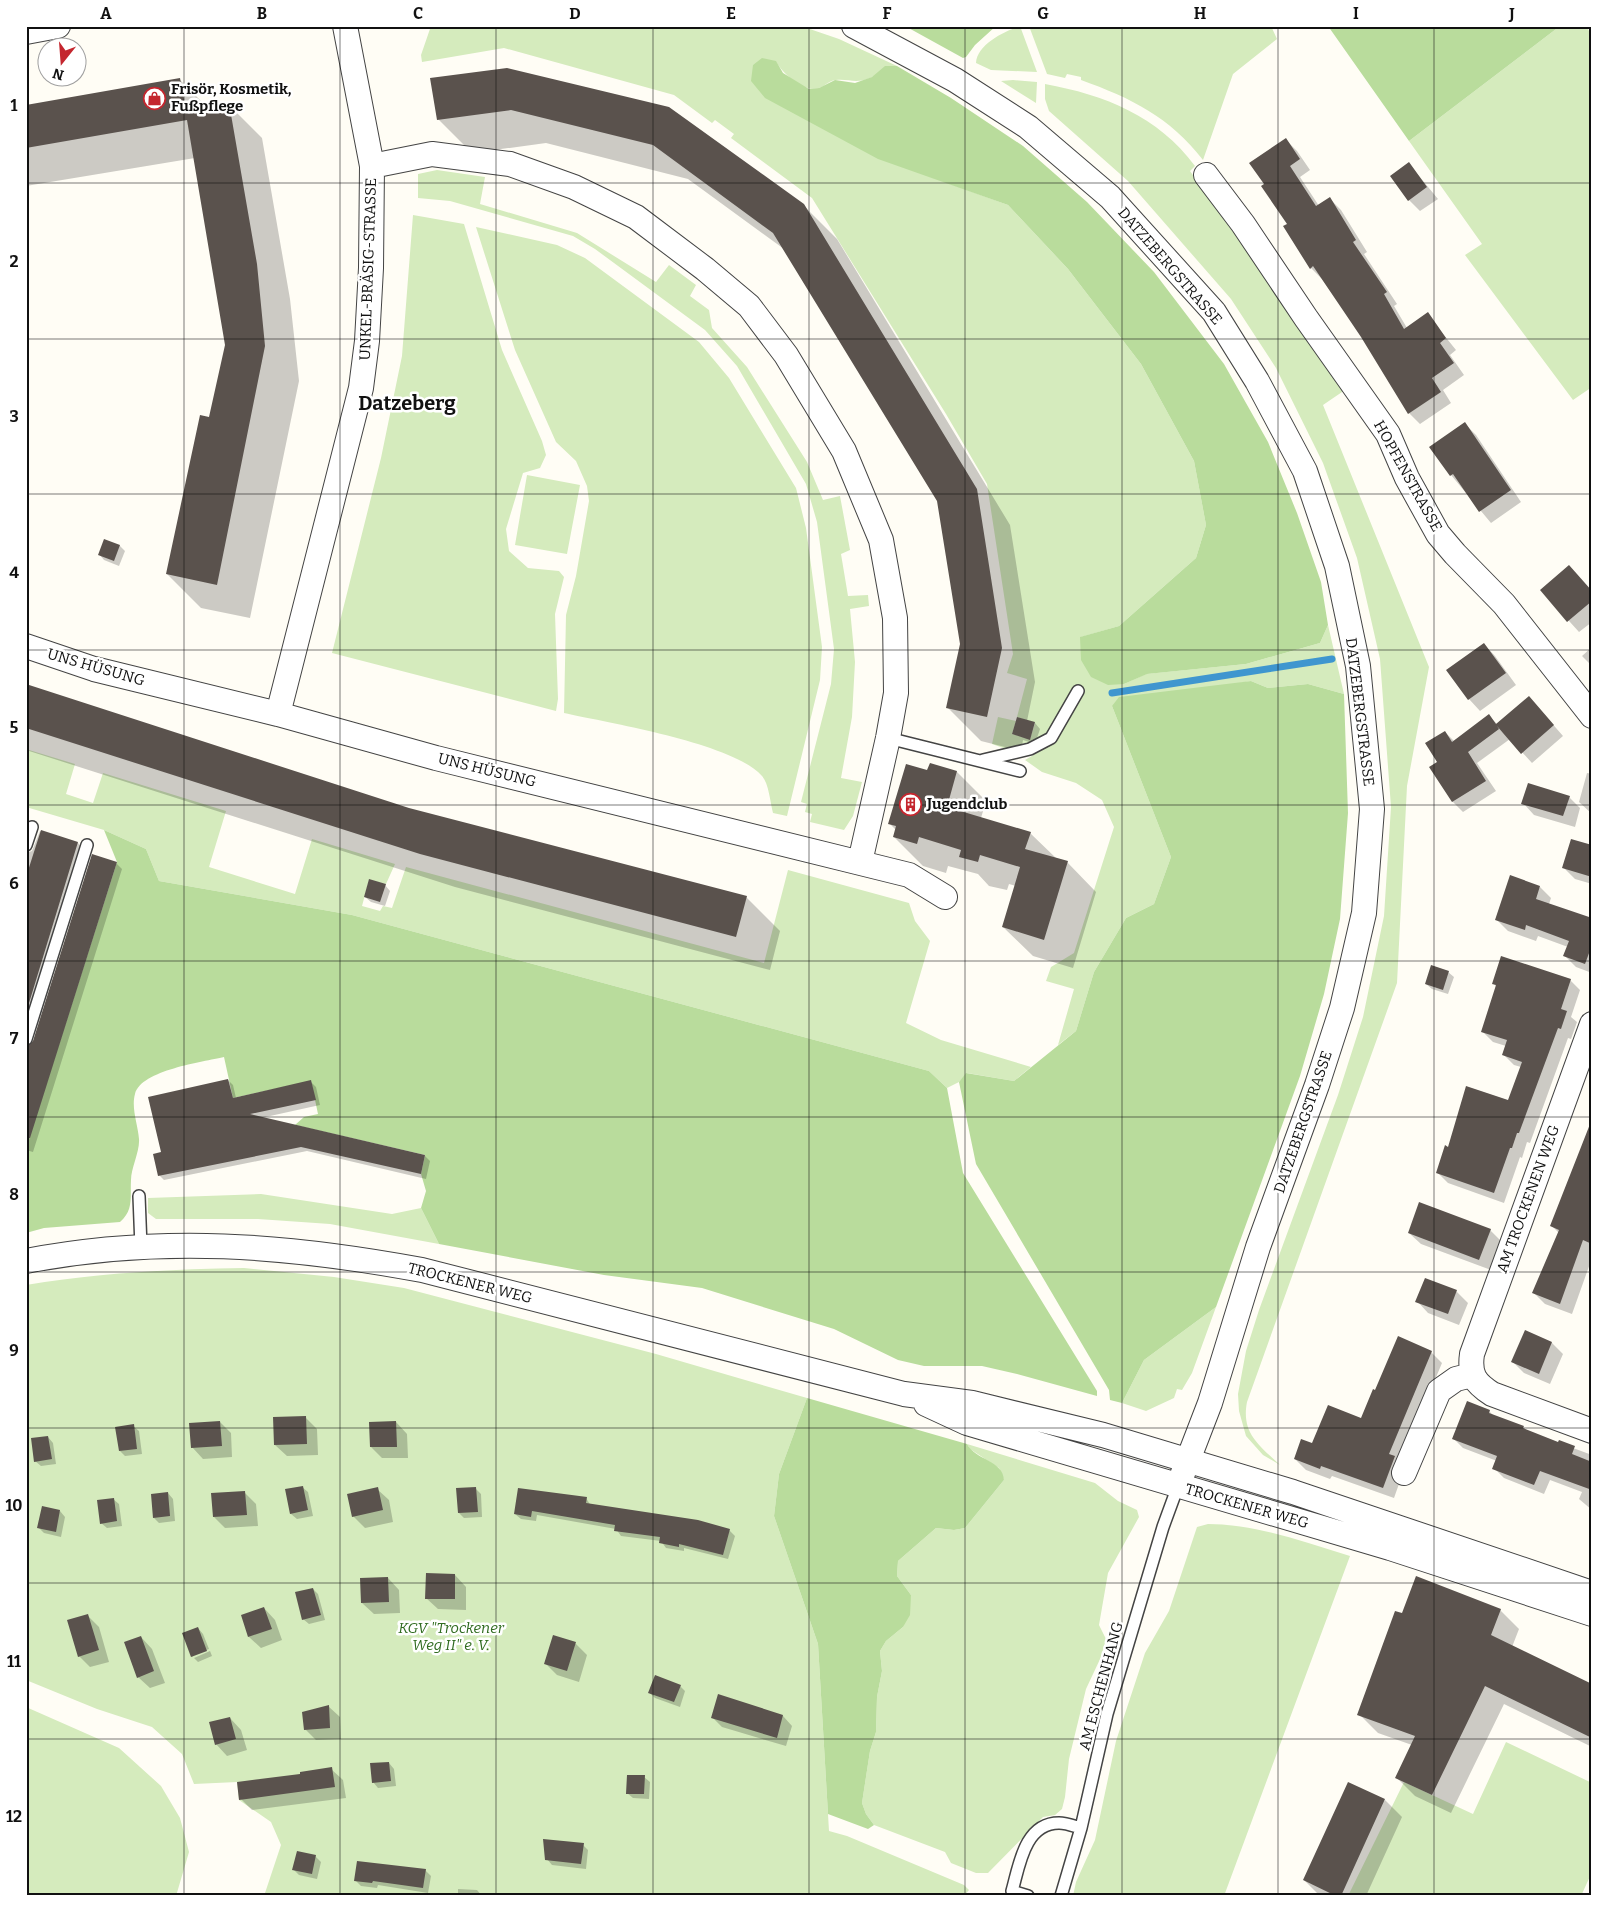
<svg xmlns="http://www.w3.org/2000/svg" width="1618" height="1922" font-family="Bitter,serif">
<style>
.green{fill:#d5ebbd}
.forest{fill:#b9dc9c}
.shadow{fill:#0003}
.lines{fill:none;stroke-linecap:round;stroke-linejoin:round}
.stream{stroke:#3f96cf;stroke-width:7}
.building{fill:#5a524d}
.service-casing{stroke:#444;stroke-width:14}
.minor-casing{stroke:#444;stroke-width:26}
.service{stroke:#fff;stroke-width:11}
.minor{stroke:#fff;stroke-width:24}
.grid{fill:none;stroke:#111;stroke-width:1;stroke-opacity:0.55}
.labels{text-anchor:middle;stroke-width:5;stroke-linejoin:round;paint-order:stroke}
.poi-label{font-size:15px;font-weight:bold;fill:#111;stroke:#fff;text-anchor:start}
.street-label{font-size:15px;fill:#111;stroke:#fff}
.park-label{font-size:15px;font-style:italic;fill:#2f6b1f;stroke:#fff}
.district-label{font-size:20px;font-weight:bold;fill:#111;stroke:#fff}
.neatline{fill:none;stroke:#111;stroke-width:2}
.grid-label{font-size:16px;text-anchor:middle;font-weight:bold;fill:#111}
</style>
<rect width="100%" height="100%" fill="#fffdf5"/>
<path class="green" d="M431,26h370l38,13 58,27c-18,0 -13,6 -27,12 -15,6 -19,1 -34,2 -6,0 -11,6 -17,8 -16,5 -35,-14 -43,-26l-23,3 181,113 74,27 60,64 73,95 53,97 12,64 -10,33 -77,68 -38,11 43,47 22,-10 100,-10 74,-21 8,-18 16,69 -36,-10 -40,4 -17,-7 -139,25 59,151 -17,47 -28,14 -32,54 -18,59 -18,14 16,-56 -28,-8 5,-14 23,-14 40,-126 -12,-27 -26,-17 -34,-11 -17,-12c35,-19 37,-38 52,-73l-32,48 -14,9 -7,-1 -15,7 -17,-6 6,-27 18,4 -4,13 18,5 5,-16 -18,-6 10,-38 -20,-6 6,-19 -26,-170 -41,-70 -134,-216 -81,-60 3,-4 -19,-14 -3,3 -38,-28 -170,-47 -82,14 -1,-7z
M1020,26l17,46 -46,-2 -15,-7c1,-19 29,-32 44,-37z
M1029,26h242l6,13 -44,35 -30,86c-33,-43 -72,-62 -122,-80v-3l-14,-3 -2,4 -18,-4z
M1560,26h26l6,10v351l-19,13 -108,-145 17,-11 -73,-103z
M1013,80l24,2 -1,21 -35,-22z
M1045,84c60,11 113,32 150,82l-5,5 155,219 -22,15 106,262 -22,119 -10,197 -150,419c-6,31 12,43 33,63l-17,-10 -17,-19 -7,-25 -1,-17 8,-43 13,-41 79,-215 25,-78 21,-101 7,-109 -11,-148 -23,-101 -34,-95 -47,-95 -45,-69 -103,-118 -79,-70 -4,-12z
M437,170l48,7 -5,27 97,29 79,49 13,-17 27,20 -6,11 19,14 3,18 35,39 60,95 16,38 17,-4 10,54 -9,4 7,42 20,-1 1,11 -19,3 5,53 -3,55 -11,61 21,4 -9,34 -9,14 -34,-8 2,-8 -7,-2 2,-8 -6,-2 30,-118 3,-35 -17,-127 -11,-38 -69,-118 -32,-36 -110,-81 -22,-13 -123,-35 -32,-3v-24z
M413,215l51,9 38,126 40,91 4,14 -6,13 -17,5 -17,56 3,22 19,17 31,3 5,6 -9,37 3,85 -2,12 -224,-58 49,-195 21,-102z
M476,227l81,18 28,13 114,84 30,36 67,110 10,40 16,119 -2,33 -33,136 -14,-3c-3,-11 -4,-29 -11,-37 -29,-33 -153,-53 -198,-63l2,-98 10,-39 13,-75 -2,-15 -11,-25 -20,-19 -41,-92z
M527,475l53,10 -13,69 -52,-9z
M29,750l46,14 -9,30 27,9 10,-30 123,38 -17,56 86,27 17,-55 83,25 -9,20 -17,-4 -7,26 18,5 3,-5 9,2 14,-41 358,96 24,-93 121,33 6,18 15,20 -24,82 35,17 90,27 -17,14 -47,-8 -8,9 -12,6 -18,-17 -577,-156 -193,-34 -13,-32 -42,-19 -78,-23v-48z
M261,1194l131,20 29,-6 18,36 -109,-20 -72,-5h-102l-8,-6v-15z
M244,1268l90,9 70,11 252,66 151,44 -28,76 -5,42 44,128 11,187 18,5 117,49 5,5 -5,6h-700l17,-51 -10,-23 -32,-22 -2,-18 -43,2 -12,-30 -30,-27 -55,-18 -71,-29v-395c73,-12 145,-16 218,-17z
M1216,1307l-24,66 -10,17 -5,-1 -3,9 -28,13 -24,-8 22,-43z
M967,1444l128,39 23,18 19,9 2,7 -31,56 -9,52 7,14 -5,18 -15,32 -17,70 -4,38 -3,12 -7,6 -12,2 -55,56h-12l-25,-10 -6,-11 -71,-27 -8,-11 -4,-11 8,-52 6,-19 1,-35 5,-26 -2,-20 6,-10 17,-14 8,-32 -14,-19 1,-15 38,-33 18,2 11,-2 39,-48 -5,-12 -29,-19z
M1208,1524c48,0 95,18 142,32l-126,340h-151l3,-14 19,-42 21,-99 29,-88 24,-42 28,-84z
M26,1707l93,41 42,38 19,32 9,34 -13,44h-150z
M1506,1742l86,41v89l-11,24h-233l56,-114 69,32z"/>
<path class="forest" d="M905,26h91l-21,19 -9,12 -3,1z
M1328,26h232l-151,115z
M762,58l14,3 7,12 26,16 10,-1 16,-8 20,3 17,-6 13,-11h12l54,32 72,48 64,56 67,70 70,92 44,78 29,71 24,69 7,43 -8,18 -74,21 -99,10 -23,10 -16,1 -17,-8 -10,-17 -1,-23 39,-11 77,-68 10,-33 -12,-64 -53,-97 -73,-95 -60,-64 -130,-46 -113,-61 -14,-17 2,-16z
M1251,681l17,7 40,-4 36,10 4,119 -8,106 -16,75 -24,82 -84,231 -72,53 -22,43 -12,-3 -1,-10 -133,-226 -17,-82 7,-9 48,8 62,-50 18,-59 32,-54 28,-14 17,-47 -59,-151 7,-9z
M104,830l42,19 13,32 193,34 577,156 18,17 16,85 134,218v5l-80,-22 -35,-8h-58l-26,-6 -64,-31 -132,-41 -98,-13 -165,-31 -18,-36 5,-17 -5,-17 4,-19 -130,-30 9,-8 14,-3 -7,-33 -78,17 -9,-41c-21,5 -83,13 -89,37 -4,14 3,31 4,45 1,12 -8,29 -8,41 -1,17 3,30 -11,42l-76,6 -18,5v-85l91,-286z
M807,1398l160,46c8,16 36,16 37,36l-39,48 -11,2 -18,-2 -38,33 -1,15 14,19 -1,20 -7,12 -17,14 -6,10 2,20 -5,26 -1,35 -6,19 -8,52 4,11 8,11 -6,4 -40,-15 -10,-170 -44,-128 5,-42z"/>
<path class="shadow" d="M594,26h16v2l-15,-1z
M507,70l296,135 34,34 173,286 25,157 -8,39 8,2 5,6 -5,15 -12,-4 -2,11 -40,-10 -34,-34 14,-63 -22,-143 -155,-252 -96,-70 -142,-36 -74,10 -34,-34z
M179,79l29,29 20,-4 34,34 28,161 9,82 -49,237 -49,-10 -34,-34 43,-156 16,-73 -31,-187 -169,28v-80z
M1286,140l11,11 13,19 -10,7 19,29 11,-7 11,11 26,42 -3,2 33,50 -3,2 13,22 20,-14 29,36 -6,5 14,20 -21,15 8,13 -31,21 -11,-11 -47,-77 -40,-57 -11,-11 -23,-44z
M1409,164l29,35 -18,12 -11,-11z
M1464,423l12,12 45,67 -30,21 -40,-48 -20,-28z
M105,540l15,6 5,5 -6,15 -15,-6 -5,-6z
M1542,591h50v31l-13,10z
M1484,644l11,12 21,29 -36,26 -11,-12z
M1592,647v19l-10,-10z
M26,686l382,123 338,88 34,34 -10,39 -315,-83 -429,-137z
M1529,697l34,39 -31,27 -22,-24 -33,24 19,28 -33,21 -10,-10 -22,-35 8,-4 6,-31 9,9 35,-25 8,8z
M930,764l27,8 29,29 -5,17 49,15 27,26 10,3 29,30 -23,76 -40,-12 -30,-29 13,-41 -7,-2 -2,6 -18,-4 -11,-12 -30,-8 -2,7 -23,-7 -29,-29 2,-7 -7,-7 39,-51z
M1587,773l5,1v40l-13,-12z
M1569,797l11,11 -5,19 -41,-12 -11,-12z
M40,831l38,12 5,6 -57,185v-181l6,-2z
M1592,846v38l-17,-5 -11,-11z
M116,863l6,6 -89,283 -7,-2v-103l8,-5z
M385,885l5,6 -5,15 -14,-4 -6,-5z
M1540,887l11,11 -2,6 43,16v53l-16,-6 -11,-11 3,-9 -30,-11 -2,5 -28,-10 -12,-12z
M1448,972l6,5 -6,17 -16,-5 -6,-5z
M1570,980l10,10 -9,27 6,5 -6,17 -3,-1 -38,105 -3,-1 -5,16 -2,-1 -16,46 -56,-20 -11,-11 12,-24 59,-46 13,-35 -7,-2 -11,-11 3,-8 -13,-4 -11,-11 15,-44 -3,-3z
M228,1080l5,5 3,13 75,-16 5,5 4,18 -59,13 164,38 5,5 -4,18 -119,-28 -143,29 -5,-5 3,-22z
M1592,1122v136l-20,56 -27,-10 -11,-11 25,-60 -7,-7z
M1490,1230l11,11 -10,29 -70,-26 -12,-11z
M1456,1291l12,12 -9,22 -31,-12 -11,-12z
M1525,1332l27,11 11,11 -13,30 -26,-11 -11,-11z
M1431,1352l11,11 -42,100 5,4 -11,31 -62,-22 -2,3 -24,-9 -11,-11 17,-14 49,-25z
M1489,1411l5,5 29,11 4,4 65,24v55l-13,-11 3,-7 -32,-12 -6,14 -40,-16 -10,-10 3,-7 -34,-13 -10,-10z
M305,1417l12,12 1,26 -31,1 -12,-11z
M220,1422l11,11 1,24 -29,2 -11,-12z
M396,1422l11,12 1,24h-26l-11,-11z
M133,1426l6,5 3,23 -17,2 -5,-5z
M48,1437l5,6 3,21 -15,2 -6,-5z
M302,1487l6,5 5,24 -16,3 -6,-5z
M377,1489l12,11 4,22 -28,6 -12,-12z
M476,1489l5,5 1,23 -18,1 -5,-5z
M244,1492l12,12 2,22 -33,2 -11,-11z
M168,1493l5,6 2,22 -16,2 -5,-5z
M586,1498l5,8 138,24 6,6 -7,23 -44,-11v3l-18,-3 -5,-7 -40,-5 -5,-7 -79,-14 -1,6 -15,-2 -6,-5z
M113,1499l6,5 3,22 -15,2 -6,-5z
M60,1511l5,6 -4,20 -17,-4 -5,-5z
M455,1575l11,12v23l-28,-1 -12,-11z
M388,1578l11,12 1,23 -26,1 -12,-11z
M313,1589l5,5 7,26 -16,4 -6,-5z
M264,1608l11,12 7,20 -21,8 -12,-11z
M1500,1610l19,19 -7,18 80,39v61l-88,-43 -53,109 -36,-17 -19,-19 16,-32 -34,-12 -19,-19 44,-99z
M88,1616l11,11 10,35 -19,5 -11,-11z
M198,1628l5,6 6,15 -16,6v2l-1,-1z
M141,1637l11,12 13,34 -15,5 -12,-11z
M554,1637l22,7 11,11 -8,27 -22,-7 -12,-12z
M210,1651l2,5 -14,6 -4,-4z
M680,1686l5,5 -5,16 -25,-9 -5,-5z
M719,1696l64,20 9,10 -6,20 -64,-19 -10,-10z
M328,1706l12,11 1,22 -25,1 -11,-11z
M230,1718l11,12 6,20 -20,6 -11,-12z
M389,1763l5,6 2,17 -18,2 -5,-6z
M331,1769l12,11 3,18 -94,12 -11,-11 61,-24z
M644,1777l6,5 -1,17 -16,-1 -6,-5z
M1385,1800l17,17 -36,79h-46l-16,-16z
M583,1845l5,5 -2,19 -34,-4 -5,-6z
M315,1856l6,6 -4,17 -18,-4 -5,-5z
M425,1870l6,6 -3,17 -50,-8 -1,3 -16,-2 -6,-6z
M458,1889l19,1 5,6h-24z
M506,1893l40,3h-40z"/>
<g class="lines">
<path class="stream" d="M1112,693l220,-34"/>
</g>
<path class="building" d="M507,68l162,39 135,97 173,285 25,159 -15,69 -41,-9 14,-64 -23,-143 -164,-268 -120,-88 -142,-35 -74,10 -7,-42z
M180,78l6,32 43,-7 28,161 8,82 -48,239 -51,-11 34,-159 9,2 16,-72 -38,-225 -161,28v-43z
M1286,138l14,21 -10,7 26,40 14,-9 26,43 -3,2 34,50 -3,2 20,35 24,-17 18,26 -6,5 14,20 -22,15 9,14 -33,22 -47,-77 -48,-71 -3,3 -27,-43 4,-2 -26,-38 3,-2 -15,-21z
M1409,162l18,25 -19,14 -18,-25z
M1465,422l46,68 -32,22 -26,-38 -3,2 -21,-29z
M104,539l16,6 -6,16 -16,-6z
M1569,565l23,26v10l-25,21 -27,-32z
M1484,643l22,30 -38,27 -22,-30z
M26,684l383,124 338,88 -11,41 -316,-83 -394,-126z
M1529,696l25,29 -33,29 -24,-28 2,3 -31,23 18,29 -34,21 -23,-35 8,-5 -12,-19 20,-12 7,11 37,-28 7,10z
M1017,717l18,5 -5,18 -18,-6z
M930,763l27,8 -10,36 84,25 -6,17 43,12 -24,79 -42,-13 18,-60 -40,-12 -2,7 -19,-5 2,-7 -42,-13 -2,7 -24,-7 3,-11 -8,-2 18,-60 21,6z
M1528,783l42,13 -7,20 -42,-12z
M41,830l37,12 -52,171v-136z
M1571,839l21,6v32l-30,-9z
M92,854l25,8 -87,276h-4v-92l7,-5z
M1510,875l30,11 -4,13 56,19v27l-7,19 -22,-8 6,-15 -43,-16 -1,5 -30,-10z
M369,879l17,5 -6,18 -16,-5z
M1501,956l70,23 -10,30 6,2 -6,18 -3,-1 -39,105h-2l-5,15h-2l-16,45 -58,-20 9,-28 3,2 18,-61 42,14 14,-38 -20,-7 5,-15 -26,-8 15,-47 -4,-1z
M1431,965l18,6 -6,19 -18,-6z
M228,1079l5,19 78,-18 5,20 -66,14 175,41 -4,19 -120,-27 -143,29 -5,-22 8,-2 -13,-55z
M1592,1119v125l-9,-4 -23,64 -28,-11 27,-63 -9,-4z
M1419,1202l72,27 -12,31 -71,-27z
M1425,1278l32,12 -9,24 -33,-12z
M1525,1330l27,12 -13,32 -28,-12z
M1398,1336l34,15 -43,103 6,2 -12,32 -62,-22 -1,3 -26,-10 7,-20 11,4 16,-38 33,13 12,-29 2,1z
M1467,1401l23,9 -1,3 35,13 -1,2 35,14 1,-2 16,6 -3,8 20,8v28l-52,-19 -6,14 -42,-16 5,-13 -45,-17z
M306,1416l1,28 -33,1 -1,-28z
M220,1421l2,25 -31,2 -2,-25z
M396,1421l1,26h-27l-1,-25z
M134,1424l3,25 -18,2 -4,-24z
M48,1436l4,23 -18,3 -3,-24z
M303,1486l5,24 -18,4 -5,-25z
M378,1487l5,23 -31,7 -5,-23z
M476,1487l2,25 -20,1 -2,-25z
M518,1488l69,9 -1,6 112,17 32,9 -7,26 -44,-11v3l-20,-4 1,-6 -46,-6 1,-6 -83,-14 -1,6 -17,-3z
M245,1491l2,24 -34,2 -2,-24z
M168,1492l2,24 -17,2 -2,-24z
M114,1498l3,23 -17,3 -3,-24z
M42,1506l18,4 -4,22 -19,-4z
M426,1573l29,1v25h-30z
M1416,1576l85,33 -10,26 101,49v54l-107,-52 -53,109 -37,-17 20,-42 -58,-21 38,-104 7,2z
M388,1577l1,25 -28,1 -1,-25z
M313,1588l8,27 -19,5 -7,-28z
M264,1607l8,22 -24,8 -7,-22z
M88,1614l11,36 -21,7 -11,-37z
M198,1627l9,24 -16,6 -9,-24z
M553,1635l23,7 -9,29 -23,-7z
M141,1636l13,35 -17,7 -13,-36z
M655,1675l26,10 -7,17 -26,-9z
M718,1694l65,21 -6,23 -66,-20z
M329,1705l1,23 -26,2 -2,-18z
M230,1717l6,22 -21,6 -6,-23z
M389,1762l2,19 -19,2 -2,-20z
M332,1767l3,20 -96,13 -2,-18 63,-8v-2z
M627,1775h18l-1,19h-18z
M1348,1782l37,17 -44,97h-5l-33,-16z
M543,1839l41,4 -3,21 -36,-4z
M297,1851l19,4 -4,19 -20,-4z
M357,1861l69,8 -3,19 -50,-7 -1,2 -18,-2z"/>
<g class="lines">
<defs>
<path id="service" d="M888,738l132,33
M983,760l47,-11 21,-11 27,-47
M26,845l6,-18
M26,1039l61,-194
M139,1196l2,51
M1028,1896l-16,-5c7,-24 12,-68 47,-68 7,0 15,3 22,5
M1061,1896l20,-68 26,-114 56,-187 15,-41"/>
<path id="minor" d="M854,26l101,54 73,47 82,70 104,115 43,69 48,90 32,95 21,100 14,143 -8,104 -22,95 -25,77 -59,162 -48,156 -32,83
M26,32l32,-6
M372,166l60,-12 78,10 64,23 62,30 69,52 44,37 37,49 58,96 37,89 14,78 1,75 -8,45 -28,124
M1206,175l37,49 63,94 82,116 19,44 31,56 17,20 49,50 88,112
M26,646l68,23 184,45 158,44 473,117 36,22
M278,714l83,-326 6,-47 4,-73 1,-102 -27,-140
M1592,1024l-120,330c-3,21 3,29 20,40l100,37
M26,1261c135,-26 261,-16 396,9l482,124 68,9 131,32 190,57 299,101
M926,1404l41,19 423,125 202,66
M1404,1473l35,-82 17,-12 16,-4"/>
</defs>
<use href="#service" class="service-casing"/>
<use href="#minor" class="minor-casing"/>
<use href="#service" class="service"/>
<use href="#minor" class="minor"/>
</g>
<path class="grid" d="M184,26v1870M340,26v1870M496,26v1870M653,26v1870M809,26v1870M965,26v1870M1122,26v1870M1278,26v1870M1434,26v1870M26,183h1566M26,339h1566M26,494h1566M26,650h1566M26,805h1566M26,961h1566M26,1117h1566M26,1272h1566M26,1428h1566M26,1583h1566M26,1739h1566"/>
<defs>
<symbol id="shop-ring" viewBox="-11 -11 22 22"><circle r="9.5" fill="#fff" stroke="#c4262e" stroke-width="1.5"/><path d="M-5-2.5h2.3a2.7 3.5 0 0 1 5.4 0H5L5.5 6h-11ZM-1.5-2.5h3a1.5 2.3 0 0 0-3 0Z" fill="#c4262e"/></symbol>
<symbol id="building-ring" viewBox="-11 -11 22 22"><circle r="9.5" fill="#fff" stroke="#c4262e" stroke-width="1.5"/><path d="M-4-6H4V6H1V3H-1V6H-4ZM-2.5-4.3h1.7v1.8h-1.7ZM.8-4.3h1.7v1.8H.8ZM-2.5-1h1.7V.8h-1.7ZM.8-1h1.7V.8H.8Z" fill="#c4262e"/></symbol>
</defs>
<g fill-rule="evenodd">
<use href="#shop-ring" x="142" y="86" width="25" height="25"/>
<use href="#building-ring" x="898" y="792" width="25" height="25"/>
</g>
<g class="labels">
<g class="poi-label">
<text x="171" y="94">Frisör, Kosmetik,<tspan x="171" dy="17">Fußpflege</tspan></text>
<text x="927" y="809">Jugendclub</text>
</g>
<g class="street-label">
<text transform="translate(1170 266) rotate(49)" y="5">DATZEBERGSTRASSE</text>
<text transform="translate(368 269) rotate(-88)" y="5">UNKEL-BRÄSIG-STRASSE</text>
<text transform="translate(1408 476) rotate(61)" y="5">HOPFENSTRASSE</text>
<text transform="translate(96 667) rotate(16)" y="5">UNS HÜSUNG</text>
<text transform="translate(1360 712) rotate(83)" y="5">DATZEBERGSTRASSE</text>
<text transform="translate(487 770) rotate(14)" y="5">UNS HÜSUNG</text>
<text transform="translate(1303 1122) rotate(-71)" y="5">DATZEBERGSTRASSE</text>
<text transform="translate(1528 1199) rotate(-70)" y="5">AM TROCKENEN WEG</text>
<text transform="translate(470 1283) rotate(14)" y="5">TROCKENER WEG</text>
<text transform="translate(1247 1506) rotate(16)" y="5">TROCKENER WEG</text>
<text transform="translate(1101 1686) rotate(-75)" y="5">AM ESCHENHANG</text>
</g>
<g class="park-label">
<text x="451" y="1633">KGV "Trockener<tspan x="451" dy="17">Weg II" e. V.</tspan></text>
</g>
<g class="district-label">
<text x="407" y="410">Datzeberg</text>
</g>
</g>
<rect width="1618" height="1922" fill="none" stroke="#ffffff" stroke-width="55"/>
<g transform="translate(62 62) rotate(197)"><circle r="24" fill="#ffffff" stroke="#a0a0a0"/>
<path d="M0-4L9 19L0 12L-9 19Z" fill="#c4262e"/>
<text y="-8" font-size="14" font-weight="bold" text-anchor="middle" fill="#111111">N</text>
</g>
<rect x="28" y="28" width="1562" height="1866" class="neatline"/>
<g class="grid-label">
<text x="106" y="19">A</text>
<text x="262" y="19">B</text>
<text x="418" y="19">C</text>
<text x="575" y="19">D</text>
<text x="731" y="19">E</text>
<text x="887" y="19">F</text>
<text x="1043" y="19">G</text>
<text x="1200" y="19">H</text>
<text x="1356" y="19">I</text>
<text x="1512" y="19">J</text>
<text x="14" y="111">1</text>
<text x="14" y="267">2</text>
<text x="14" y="422">3</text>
<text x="14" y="578">4</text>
<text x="14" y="733">5</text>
<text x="14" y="889">6</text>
<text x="14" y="1044">7</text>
<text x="14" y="1200">8</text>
<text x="14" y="1356">9</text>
<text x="14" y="1511">10</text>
<text x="14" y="1667">11</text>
<text x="14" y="1822">12</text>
</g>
</svg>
